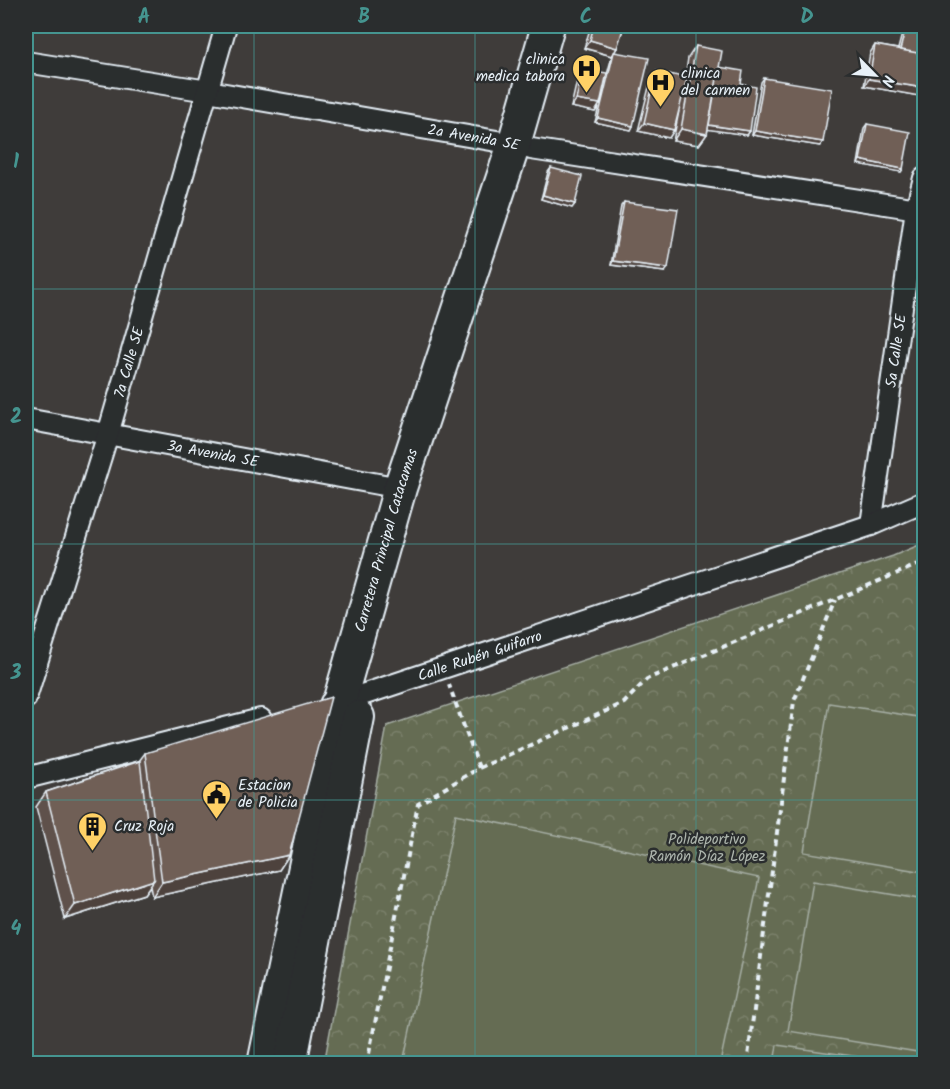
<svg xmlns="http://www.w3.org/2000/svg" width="950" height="1089" font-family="Kalam,sans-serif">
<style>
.forest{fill:url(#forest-crowns);stroke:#a6aea5;stroke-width:1.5}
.pitch{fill:#656c52;stroke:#a6aea5;stroke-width:1.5}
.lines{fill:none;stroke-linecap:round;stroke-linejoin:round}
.street-casing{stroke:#e8f1f8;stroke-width:24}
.primary-casing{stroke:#e8f1f8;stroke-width:36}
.path{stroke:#e8f1f8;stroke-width:4;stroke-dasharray:6 4.5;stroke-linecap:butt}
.street{stroke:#2a2d2e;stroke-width:20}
.primary{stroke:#2a2d2e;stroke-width:32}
.wall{fill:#5f514b;stroke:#e8f1f8;stroke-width:1.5}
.shaded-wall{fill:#4e423d;stroke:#e8f1f8;stroke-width:1.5}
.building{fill:#6f5e57;stroke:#e8f1f8;stroke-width:1.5}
.grid{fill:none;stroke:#459590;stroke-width:1.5;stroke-opacity:0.55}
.labels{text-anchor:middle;stroke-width:5;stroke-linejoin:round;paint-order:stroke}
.poi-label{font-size:15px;fill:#e8f1f8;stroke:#2a2d2e;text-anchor:start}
.street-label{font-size:15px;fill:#e8f1f8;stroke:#2a2d2e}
.park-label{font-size:15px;fill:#adb5ad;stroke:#2a2d2e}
.neatline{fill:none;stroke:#459590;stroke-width:2}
.grid-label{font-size:20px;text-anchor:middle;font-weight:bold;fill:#459590}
</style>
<defs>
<pattern id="forest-crowns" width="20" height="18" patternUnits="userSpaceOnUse" patternTransform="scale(1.5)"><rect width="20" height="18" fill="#656c52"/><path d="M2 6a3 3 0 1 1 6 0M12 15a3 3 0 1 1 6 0" fill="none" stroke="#7b816c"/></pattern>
</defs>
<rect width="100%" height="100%" fill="#3f3c3a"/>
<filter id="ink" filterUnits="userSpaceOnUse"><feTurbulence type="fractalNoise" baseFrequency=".0167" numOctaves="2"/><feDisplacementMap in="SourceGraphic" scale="12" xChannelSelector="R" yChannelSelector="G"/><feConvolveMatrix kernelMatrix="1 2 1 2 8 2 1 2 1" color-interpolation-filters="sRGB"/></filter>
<g filter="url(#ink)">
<path class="forest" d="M924,543v520l-600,1 63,-338 506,-170z"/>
<path class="pitch" d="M829,703l95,15v154l-120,-20z
M456,814l303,64 -39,185 -290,1 -26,-6z
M813,881l111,19v153l-136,-22z
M777,1045l89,13v5h-92z"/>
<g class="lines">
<defs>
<g id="street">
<path id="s1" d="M26,62l182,29 306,53 17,5 393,61"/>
<path id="s2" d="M26,419l374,69"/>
<path id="s3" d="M871,525l45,-316 8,-31"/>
<path id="s4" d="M26,698l82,-264 118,-408"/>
<path id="s5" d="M331,702l31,-7 509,-170 53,-23"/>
<path d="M26,778l235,-59"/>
</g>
<g id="primary">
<path id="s6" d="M264,1064l76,-365 60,-211 114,-344 34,-118"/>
<path d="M290,1064l68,-347"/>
</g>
</defs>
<use href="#street" class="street-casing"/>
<use href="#primary" class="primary-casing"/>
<path class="path" d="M479,768l145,-65 23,-24 277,-117
M367,1064l51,-260 61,-36 -30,-83
M747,1064l47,-363 41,-101"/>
<use href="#street" class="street"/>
<use href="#primary" class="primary"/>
</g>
<path class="wall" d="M591,26h33l-7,22 -3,4 19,74 -2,4 -36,-8 4,-15 -4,5 -24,-5 7,-31 5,-7 21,17 8,-30 -28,-8z
M904,26h20v62l-5,8 -55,-10 6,-33 5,-8 23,4z
M696,46l23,21 22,17 9,47 -3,4 -39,-6 -1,5 -8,11 -26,-4 6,-30 -5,19 -5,8 -31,-7 13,-52 5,-8 29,7 3,-20z
M764,78l56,68 -68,-11 9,-53z
M867,124l36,45 -2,3 -43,-8 6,-36z
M551,168l24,36 -3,4 -31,-9 7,-27z
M624,202l41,70 -54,-7 10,-59z
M145,753l144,102 -10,15 -127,27 -2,-11 -6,8 -79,25 -29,-112 10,-15 93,-31z"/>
<path class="shaded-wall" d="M590,40l27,8 -5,8 -28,-8z
M869,79l55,9 -5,8 -55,-10z
M576,100l24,4 -5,8 -24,-5z
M598,118l35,8 -2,4 -36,-8z
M644,123l30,7 -5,8 -31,-7z
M708,125l42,6 -3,4 -42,-6z
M681,129l26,5 -8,11 -26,-4z
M755,131l68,11 -3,4 -68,-11z
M860,160l43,9 -2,3 -43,-8z
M543,195l32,9 -3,4 -31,-9z
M613,261l55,7 -3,4 -54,-7z
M289,855l-10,15 -127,27 10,-15z
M154,880l-10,14 -79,25 10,-14z"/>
<path class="building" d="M594,26h30l-7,22 -27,-8z
M906,26h18v28l-24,-4z
M875,45l49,9v34l-55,-9z
M696,46l26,5 -15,83 -26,-5z
M614,52l35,6 -16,68 -35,-8z
M719,67l24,4 -2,13 15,3 -6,44 -41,-6z
M583,69l24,4 -7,31 -24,-4z
M656,71l31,7 -13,52 -30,-7z
M764,78l68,11 -9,53 -68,-11z
M867,124l43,8 -7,37 -43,-9z
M551,168l31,8 -7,28 -32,-9z
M624,202l54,7 -10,59 -55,-7z
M331,697l-42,158 -127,27 -17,-129z
M140,761l14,119 -79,25 -29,-113z"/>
</g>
<path class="grid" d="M254,26v1038M475,26v1038M696,26v1038M26,289h898M26,544h898M26,800h898"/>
<defs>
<symbol id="hospital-pin" viewBox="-11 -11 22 30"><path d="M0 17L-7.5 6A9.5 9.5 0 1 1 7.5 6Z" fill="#ffd166" stroke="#2a2d2e"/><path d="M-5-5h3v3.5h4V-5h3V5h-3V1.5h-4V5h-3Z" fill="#111"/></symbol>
<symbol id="civic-pin" viewBox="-11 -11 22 30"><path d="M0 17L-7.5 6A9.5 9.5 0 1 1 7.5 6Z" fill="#ffd166" stroke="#2a2d2e"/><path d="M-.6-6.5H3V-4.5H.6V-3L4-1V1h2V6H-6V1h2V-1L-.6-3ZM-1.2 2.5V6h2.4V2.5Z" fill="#111"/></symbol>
<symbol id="building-pin" viewBox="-11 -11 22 30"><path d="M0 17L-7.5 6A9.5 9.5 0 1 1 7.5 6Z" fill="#ffd166" stroke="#2a2d2e"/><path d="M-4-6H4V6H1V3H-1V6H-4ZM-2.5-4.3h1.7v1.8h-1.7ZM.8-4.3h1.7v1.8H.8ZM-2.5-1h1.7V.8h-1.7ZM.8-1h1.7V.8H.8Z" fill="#111"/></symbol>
</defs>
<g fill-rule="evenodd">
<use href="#hospital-pin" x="570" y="52" width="33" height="45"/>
<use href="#hospital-pin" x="644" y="66" width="33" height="45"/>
<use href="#civic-pin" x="200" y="778" width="33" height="45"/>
<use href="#building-pin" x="76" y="810" width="33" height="45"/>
</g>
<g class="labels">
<g class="poi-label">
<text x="565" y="64" text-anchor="end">clinica<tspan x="565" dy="17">medica tabora</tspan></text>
<text x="681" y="78">clinica<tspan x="681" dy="17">del carmen</tspan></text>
<text x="238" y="790">Estacion<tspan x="238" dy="17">de Policia</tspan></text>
<text x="114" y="831">Cruz Roja</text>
</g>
<g class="street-label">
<text dy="5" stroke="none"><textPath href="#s1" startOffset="454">2a Avenida SE</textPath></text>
<text dy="5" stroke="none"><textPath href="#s3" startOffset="176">5a Calle SE</textPath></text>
<text dy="5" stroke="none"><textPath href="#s4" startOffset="351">7a Calle SE</textPath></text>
<text dy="5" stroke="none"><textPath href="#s2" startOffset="190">3a Avenida SE</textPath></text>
<text dy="5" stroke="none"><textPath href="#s6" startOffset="538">Carretera Principal Catacamas</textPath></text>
<text dy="5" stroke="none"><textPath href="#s5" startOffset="156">Calle Rubén Guifarro</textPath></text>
</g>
<g class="park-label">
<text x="707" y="844">Polideportivo<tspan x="707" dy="17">Ramón Díaz López</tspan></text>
</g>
</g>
<rect width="950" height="1089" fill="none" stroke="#2a2d2e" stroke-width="66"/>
<g transform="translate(875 75) rotate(115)" stroke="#2a2d2e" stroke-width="4.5" paint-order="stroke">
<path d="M0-4.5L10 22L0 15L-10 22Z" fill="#e8f1f8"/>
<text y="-9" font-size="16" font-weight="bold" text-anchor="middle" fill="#e8f1f8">N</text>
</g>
<rect x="33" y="33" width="884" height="1023" class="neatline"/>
<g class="grid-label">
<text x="144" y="23">A</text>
<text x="364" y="23">B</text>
<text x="586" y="23">C</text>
<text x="807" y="23">D</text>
<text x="16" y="168">1</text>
<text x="16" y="423">2</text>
<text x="16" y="679">3</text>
<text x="16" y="935">4</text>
</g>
</svg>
